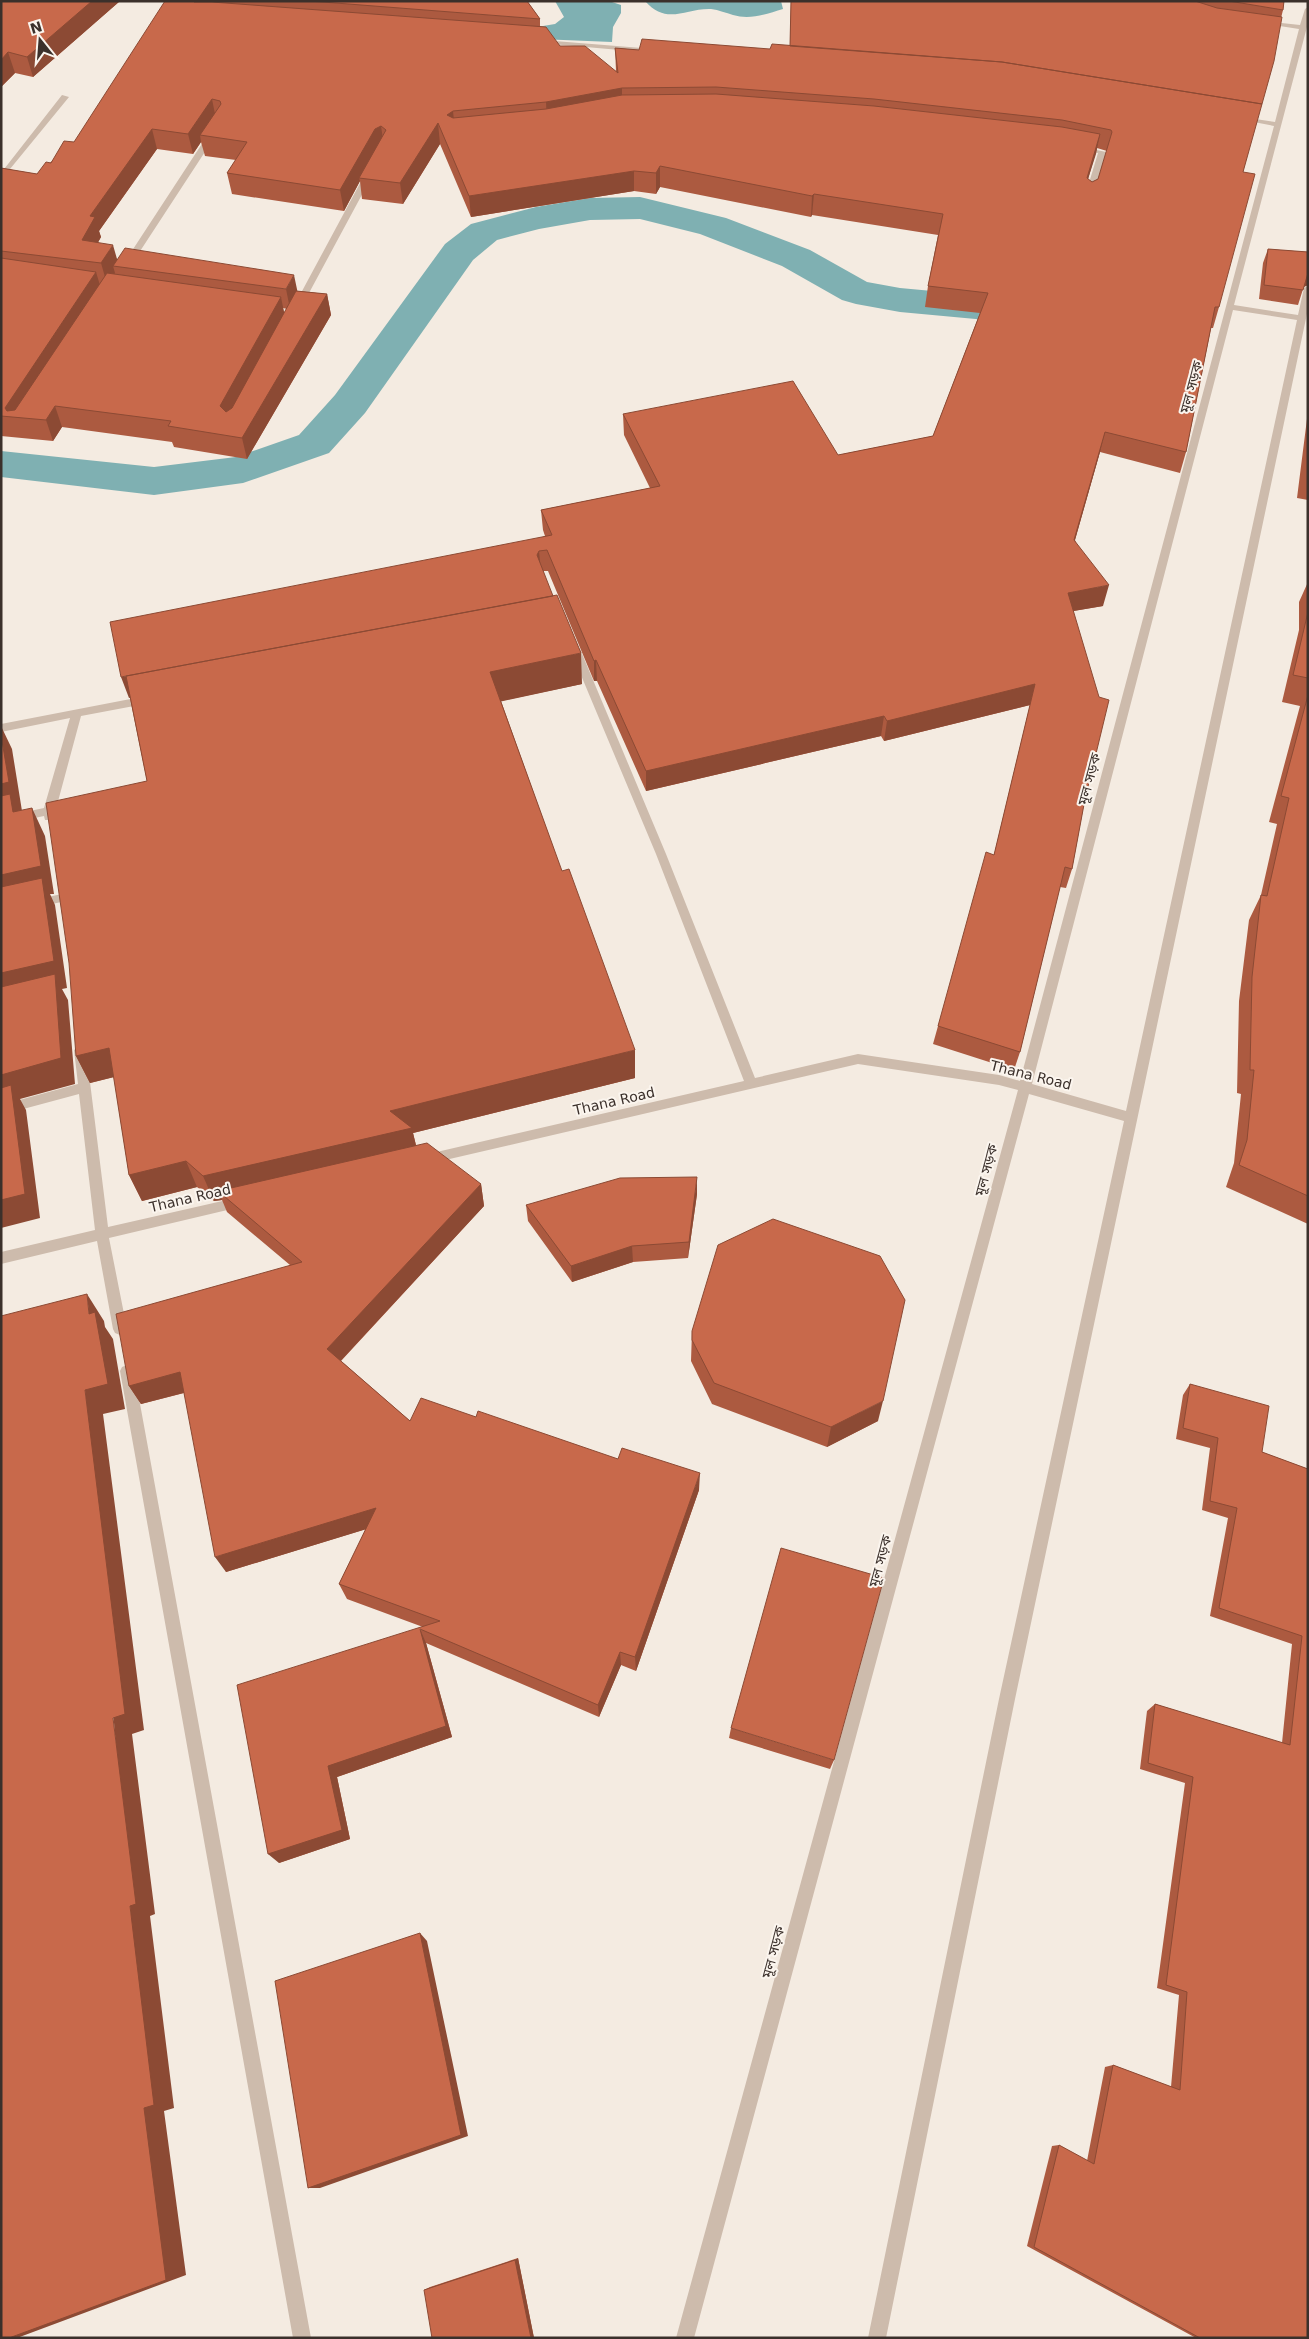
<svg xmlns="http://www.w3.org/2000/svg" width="1309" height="2339" font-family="'DejaVu Sans','Noto Sans Bengali',sans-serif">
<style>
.water{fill:#7fb0b2}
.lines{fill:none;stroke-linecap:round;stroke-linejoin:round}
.canal{fill:#7fb0b2;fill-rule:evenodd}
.minor{fill:#cdbbac;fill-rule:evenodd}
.wall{fill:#ac5a40;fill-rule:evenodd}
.shaded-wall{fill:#8c4a34}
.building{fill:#c8694b;stroke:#8c4a34;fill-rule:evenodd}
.labels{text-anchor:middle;stroke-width:4;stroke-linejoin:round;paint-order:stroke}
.street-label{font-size:14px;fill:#3b302b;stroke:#fbf5ee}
</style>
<rect width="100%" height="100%" fill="#f4ebe1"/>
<path class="water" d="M555,1h54l12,4v8l-8,14 -1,15 -73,-3 -2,-12 18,-3 9,-7z
M645,1h136l2,8c-16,5 -33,11 -50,6 -7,-2 -14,-5 -22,-6 -26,-1 -44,17 -66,-8z"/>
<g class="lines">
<path class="canal" d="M640,197l86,21 84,32 57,32 33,6 108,10 14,4 6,8 -6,8 -14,4 -108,-10 -44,-8 -14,-4 -60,-34 -82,-32 -60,-15 -50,1 -51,9 -42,11 -24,20 -108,153 -36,40 -86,30 -89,12 -153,-18v-26l153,16 82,-10 63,-22 36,-40 110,-151 26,-20 65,-17 54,-9z"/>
<path class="minor" d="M1308,7v16l-74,282 64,10 6,-27 4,-2v23l-293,1390 -129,639h-18l131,-639 125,-578 -95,-27 -335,1244h-18l342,-1248 -19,-5 -141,-21 -430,100 -4,-1 -2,-4 2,-4 4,-1 316,-73 -88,-227 -86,-205 5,-3 5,3 86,205 89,224 103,-24 141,21 21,6 254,-955 -36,-7 4,-2 33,5 24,-93 -38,-6 3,-2 36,4 5,-16zM1233,310l64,10 -171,791 -94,-27z
M542,40l112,9 4,2 -4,2 -114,-10v-2z
M62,95l7,2 -68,83v-7z
M209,133l7,2 -85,130h-6l-1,-2z
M1078,146l28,6 -13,44 -4,2 -4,-2 13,-43 -20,-3z
M365,174l7,2 -70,130 -7,2 -1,-2z
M146,696l5,4 -1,3 -69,13 -28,104h-8l-1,-4 -43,9v-8l43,-9 26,-90 -69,14v-8z
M62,894l4,1 2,3 -2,3 -28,6 -6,-4 6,-4z
M80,1045l6,5 22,177 132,-30 4,1 2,4 -2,4 -4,1 -131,31 18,91 -2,4 -5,2 -5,-2 -2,-4 -16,-88 -96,23v-12l94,-22 -16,-136 -78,21v-10l77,-21 -4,-34z
M127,1365l5,2 2,4 177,967h-18l-173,-967 2,-4z"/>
</g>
<path class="wall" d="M1,1h119l-87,76 -18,-4 -14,14z
M220,1h307l13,18v8l20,19 56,25 -1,-23 24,2 131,-1 20,-4 1,-44h493l-1,9 -40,162 -24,135 -6,21h-2l-25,124 -6,21 -80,-21 -25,88 28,66 -30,5 12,188 -13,70 -6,19 -6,-1 -40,165 -6,18 -81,-26 5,-18 56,-171 36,-150 -146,36 -3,-5 -235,55 -49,-110h-3l-46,-110h-5l39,113 -81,17 134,377 -222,55 3,12 65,39 3,22 -143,155 69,60 66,-4 223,73 -63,181 -15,-6 -22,52 -173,-74 26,94 -115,40 13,62 -71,24 144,-236 -76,-28 -8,-15 27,-55 -140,43 -42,-179 -43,11 -12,-18 161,-121 -63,-53 -5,-12 -8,1 -17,-14 -55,14 -13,-26 -15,-98 -24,6 -14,-27 71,-275 -17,-83h-1l416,-162 -2,-6 -2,-20 109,-22 -26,-53 -1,-21 215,41 95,-19 47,-123 -55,-6 3,-21 10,-51 -126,-20 -1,2 -151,-30 -4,7 -22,-3 -163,26 -31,-73 -37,60 -41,-5 -2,-18 -16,30 -112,-17 -5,-21 9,-13 -31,-4 -4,-14 -8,12 -36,-5 -58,82 2,6 -3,5 19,17 180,32 30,3 4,21 -84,144 -73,-12 -2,-5 -110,-15 -9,14 -52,-5v-268l36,6 37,-32 143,-140h3zM1097,148l10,3 -9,28 -6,3 -4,-3zM283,308l4,1 -3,4z
M1268,249l40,3v33l-4,1 -6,19 -39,-6 4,-36z
M1308,411v89l-11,-2z
M1308,582v642l-82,-37 8,-24 7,-69 -4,-1 2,-92 10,-81 12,-25 16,-71 -8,-2 31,-116 -18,-4 17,-72v-28z
M697,1194l-9,64 -55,4 -61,20 -44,-61 -2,-16z
M692,1331l186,90 -51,26 -115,-43 -21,-43z
M1190,1384l72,68 46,17v869h-112l-169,-92 25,-100 7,-1 28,16 18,-94 8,-2 58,22 8,-92 -22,-7 28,-205 -45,-14 7,-58 8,-7 127,39 10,-99 -82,-28 18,-98 -26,-8 8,-62 -34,-9 7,-44z
M731,1728l103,32 -4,9 -101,-31z
M518,2258l16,80 -110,-48 6,-3z"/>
<path class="shaded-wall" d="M92,1h28l-87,76 -6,-20z
M195,1h23l-6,13 -12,3z
M8,52l7,21 -14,14v-27z
M622,88v20l-75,14 -1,-20z
M212,99l4,20 -16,16 1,7 -8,12 -5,-20z
M453,111l2,20 -8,-16z
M438,123l2,21 -37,60 -3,-21z
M381,126l3,20 -25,32 1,3 -16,30 -4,-21 35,-61z
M152,129l5,20 -58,82 2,6 -13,24 -6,-21 8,-24z
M1100,134l-4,20 -14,44 5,-20z
M660,166v21l-4,7v-21z
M634,171v20l-163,26 -2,-21z
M814,194l-2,21 -1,2 1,-21z
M113,245l6,21h-6l2,7 -8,11 -6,-21z
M96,272l6,20 -82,126 -12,-2 -3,-8z
M1307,273h1v12l-6,3z
M294,275l4,19 -8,15 -4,-20z
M327,294l4,21 -84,144 -5,-21z
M281,297l4,20 -60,110 -5,-21z
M55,406l7,21 -9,14 -7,-21z
M1105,432l-5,20 -31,109 5,-21z
M539,551l2,21 -4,-17z
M1109,585l-6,21 -41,7 6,-20z
M554,617l-425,81 -8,-21z
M581,653l1,31 -88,19 -4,-31z
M596,660l1,21h-3v-20z
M1035,684l-5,21 -146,36 3,-20z
M884,716l-3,20 -235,55v-20z
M1,726l11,23 10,62 -21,4z
M32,808l13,28 9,58h-4l5,11 12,83 -5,1 6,11 7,84 -55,15 6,11 14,108 -39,10v-353z
M109,1048l13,27 -32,8 -14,-27z
M635,1050v28l-222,55 5,21 -200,37 4,9 -8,1 -11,-25 187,-65z
M186,1161l11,26 -55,14 -13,-26z
M697,1177v17l-9,64 1,-16z
M481,1184l3,22 -150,162 -7,-19z
M632,1246l1,16 -61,20 -1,-16z
M87,1294l17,27 1,6 8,12 12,70 -22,5 41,316 -12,4 23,180 -5,2 24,192 -10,3 22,164 -169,63h-8l135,-230 -14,-202 -45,-516 4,-76z
M180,1372l11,19 -50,13 -12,-18z
M883,1401l-5,20 -51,26 4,-20z
M700,1473l-1,17 -63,181 -1,-14z
M376,1508l7,16 -157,48 -11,-15z
M420,1629l6,14 26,94 -115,40 13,62 -71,24 -11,-9z
M620,1652l1,13 -22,52 -1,-12z
M420,1933l7,8 41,195 -148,52h-12z
M518,2258l16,80h-3l-16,-78z"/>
<path class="building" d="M1,1h91l-65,56 -19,-5 -7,8z
M165,1h30l-1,1h18l334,25 14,19h25l33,27 -3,-25 24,2 3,-11 128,10 2,-5 230,18 260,42 -19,68 12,2 -36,133h-4l-29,145 -81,-20 -31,108 35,45 -41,8 31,104 10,3 -24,99 -13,70 -7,-2 -45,185 -82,-26 48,-174 8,3 41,-171 -148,37 -3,-5 -238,55 -50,-111 -2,1 -47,-111 -8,1 -2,4 16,41 -432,81 -11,-55 442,-87 -11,-25 119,-24 -37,-72 170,-33 45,74 95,-19 55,-143 -60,-7 15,-72 -129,-20 -2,2 -152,-30 -4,7 -22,-2 -165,25 -31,-73 -38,60 -41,-5 27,-48 -5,-4 -6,3 -35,61 -113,-17 20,-31 -47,-7 21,-31 -1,-3 -8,-2 -24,35 -36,-5 -62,87 5,1 -13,23 31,5 -12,18 -100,-12v-83l36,6 9,-12 5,1 13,-22 10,1zM716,87l158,12 188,21 49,10 1,2 -14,47 -6,3 -5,-4 13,-44 -38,-7 -188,-21 -158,-12 -94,1 -76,14 -93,9 -6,-3 6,-4 93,-9 76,-14z
M310,1h217l13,18z
M791,1h404l22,7 65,9 -8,44 -12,43 -260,-42 -212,-16z
M1229,1h55l-1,9z
M125,248l169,27 -8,14 -173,-23z
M1268,249l40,3v21l-5,17 -39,-5z
M1,258l95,14 -91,136 2,3 8,-1 92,-137 174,24 -61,109 6,6 6,-4 64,-117 31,3 -85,144 -74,-12 3,-5 -116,-15 -9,14 -45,-4z
M557,595l24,58 -91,19 72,199 7,-2 66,181 -245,61 22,17 -209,48 -17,-15 -57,14 -20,-127 -33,8 -7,-93 -23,-160 101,-22 -21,-105z
M1308,612v66l-15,-3z
M1308,695v501l-69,-31 8,-25 7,-70h-4l2,-93 9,-82 6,1 22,-98 -8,-2z
M1,735l8,47 -8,2z
M10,794l3,18 19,-4 9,58 -40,9v-79z
M42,878l12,83 -53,12v-86z
M55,974l6,84 -60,17v-88z
M11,1085l14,109 -24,6v-112z
M427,1143l54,41 -154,165 83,72 11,-23 55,19 2,-6 140,48 4,-11 78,25 -65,184 -15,-5 -22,53 -178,-76 26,97 -118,40 14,64 -74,24 -31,-169 203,-64 -101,-37 37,-76 -161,49 -35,-185 -51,14 -13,-72 186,-52 -84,-71z
M697,1177l-8,65 -57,4 -61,20 -45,-61 94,-27z
M773,1219l107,37 25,44 -22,101 -52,26 -117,-44 -22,-43v-9l26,-86z
M87,1294l2,20 6,-2 13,72 -23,6 40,324 -12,4 23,186 -6,2 24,199 -10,3 22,172 -157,58h-8v-1022z
M1190,1384l79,22 -7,46 46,17v869h-108l-166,-91 25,-102 35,19 19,-99 67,25 7,-98 -21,-7 27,-208 -45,-14 7,-59 135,41 12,-109 -83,-28 18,-100 -27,-7 8,-63 -35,-10z
M781,1548l103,30 -50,182 -103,-32z
M420,1933l41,202 -153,53 -33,-207z
M515,2260l16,78h-99l-8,-48z"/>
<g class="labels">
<g class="street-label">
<text transform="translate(1191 387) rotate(-75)" y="5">মূল সড়ক</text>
<text transform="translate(1089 779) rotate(-75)" y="5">মূল সড়ক</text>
<text transform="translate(1031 1075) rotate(14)" y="5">Thana Road</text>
<text transform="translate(614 1101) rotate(-13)" y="5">Thana Road</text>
<text transform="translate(986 1170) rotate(-75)" y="5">মূল সড়ক</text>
<text transform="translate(190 1198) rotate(-13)" y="5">Thana Road</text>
<text transform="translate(880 1561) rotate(-75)" y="5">মূল সড়ক</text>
<text transform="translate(773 1952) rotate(-75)" y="5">মূল সড়ক</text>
</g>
</g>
<rect width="1309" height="2339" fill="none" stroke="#3b302b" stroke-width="5"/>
<g transform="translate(40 40) rotate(343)" stroke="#fbf5ee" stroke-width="4" paint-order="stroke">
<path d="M0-4L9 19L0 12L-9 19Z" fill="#3b302b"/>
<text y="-8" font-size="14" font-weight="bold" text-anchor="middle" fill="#3b302b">N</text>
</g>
</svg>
